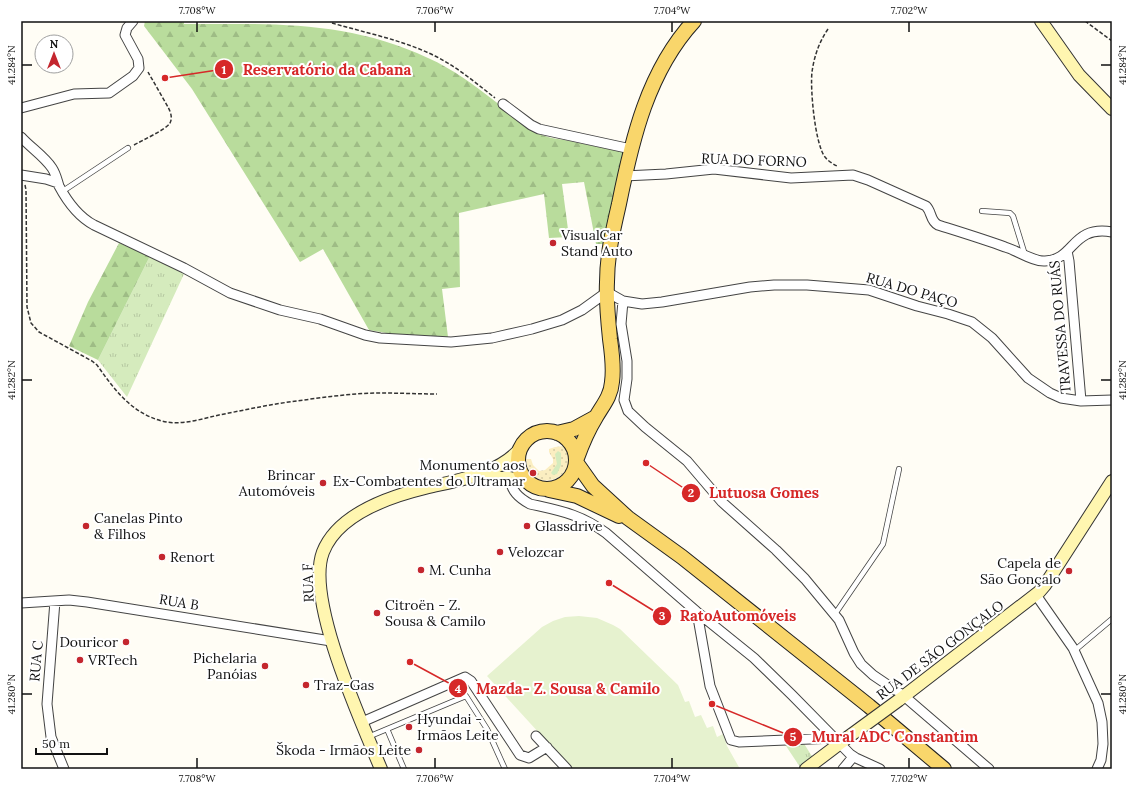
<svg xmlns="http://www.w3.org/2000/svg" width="1133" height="790" font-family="Lora,serif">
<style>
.grass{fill:url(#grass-tufts)}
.forest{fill:url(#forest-firs)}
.sand{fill:url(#sand-dots)}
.garden{fill:#d5ebbd}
.pitch{fill:#e6f2cf}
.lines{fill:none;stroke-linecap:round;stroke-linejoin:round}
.lane-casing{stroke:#444;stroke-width:6}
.street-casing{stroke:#444;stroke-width:11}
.secondary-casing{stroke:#333;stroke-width:14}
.primary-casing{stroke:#222;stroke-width:16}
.path{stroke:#333;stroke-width:1.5;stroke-dasharray:4 2;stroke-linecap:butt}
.lane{stroke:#fff;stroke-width:4.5}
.street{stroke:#fff;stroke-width:9}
.secondary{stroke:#fff6b0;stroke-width:12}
.primary{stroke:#f9d66b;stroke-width:14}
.secondary-bridge-casing{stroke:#333;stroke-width:14;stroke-linecap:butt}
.secondary-bridge{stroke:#fff6b0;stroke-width:12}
.ticks{fill:none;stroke:#111;stroke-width:1.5}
.poi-dot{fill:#c4262e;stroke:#fff;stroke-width:1.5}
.labels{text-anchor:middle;stroke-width:4;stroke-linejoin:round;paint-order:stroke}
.street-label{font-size:14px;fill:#111;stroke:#fff}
.poi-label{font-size:14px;fill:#111;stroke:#fff;text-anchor:start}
.leader{fill:none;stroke:#d62828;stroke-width:1.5}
.callout-dot{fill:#d62828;stroke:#fff;stroke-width:1.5}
.mark-label{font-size:12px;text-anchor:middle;font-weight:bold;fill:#fff}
.callout-label{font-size:15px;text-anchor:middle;font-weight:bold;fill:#d62828;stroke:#fff;stroke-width:4;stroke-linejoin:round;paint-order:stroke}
.neatline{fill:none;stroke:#111;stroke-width:1.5}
.ticks-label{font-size:10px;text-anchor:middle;fill:#111}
</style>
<defs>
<pattern id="grass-tufts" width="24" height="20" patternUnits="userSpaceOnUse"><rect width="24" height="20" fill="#d5ebbd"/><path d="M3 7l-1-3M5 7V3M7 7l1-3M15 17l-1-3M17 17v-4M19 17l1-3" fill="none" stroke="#b6c8a1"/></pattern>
<pattern id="forest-firs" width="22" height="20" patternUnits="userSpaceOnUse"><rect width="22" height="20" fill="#b9dc9c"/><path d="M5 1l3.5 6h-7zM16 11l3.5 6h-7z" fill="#9ebc85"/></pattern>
<pattern id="sand-dots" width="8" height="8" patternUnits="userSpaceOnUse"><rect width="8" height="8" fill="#fbeec1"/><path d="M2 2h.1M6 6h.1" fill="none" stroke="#d6cba5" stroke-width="1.8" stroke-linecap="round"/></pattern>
</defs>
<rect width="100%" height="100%" fill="#fffdf5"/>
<path class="grass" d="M150,256l34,18 -57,123 -29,-37z
M803,742l10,16 -13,9 -16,-24z"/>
<path class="forest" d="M145,21h39v3c86,0 163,-4 244,34 25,11 46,27 68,44 13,11 26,24 41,31 10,5 22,6 33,8 17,4 35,7 53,11l-19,92h-8l-12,-62 -22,2 7,53 -20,1 -5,-44 -85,19 1,74 -18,2 6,48 -50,-2 -29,-5 -46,-81 -23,13 -108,-173 -48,-63z
M119,243l31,13 -52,104 -29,-14 19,-44z"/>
<path class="sand" d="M564,446c21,32 -35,52 -38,13h5l2,6 6,6 6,-1 8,-7v-4l-4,-7v-3l6,-2z"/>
<path class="garden" d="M558,451l3,2v12l-4,9 -4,1 -2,-2 6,-9 -2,-10z"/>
<path class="pitch" d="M579,616l18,2 16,7 7,4 58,56 7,17 4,-1 6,16 6,-2 6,13 6,-2 4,11 6,-3 4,12 13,23h-168l-85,-93 55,-49 11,-6 12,-4z"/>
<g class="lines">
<defs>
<path id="lane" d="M63,191l65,-43
M982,211l28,2 3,3 12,39
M835,614l48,-70 16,-75
M1074,651l38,-32
M387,729l17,40
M368,737l98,-41 21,33 18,40"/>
<path id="street" d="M503,104l28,21 8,4 92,20
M21,108l53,-14 35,-1 24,-17 6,-8 -1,-9 -13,-24 2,-7 6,-7
M21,137c10,11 23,19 31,31 4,6 5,12 7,18 8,15 20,31 35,39l90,43 46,25 50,17 40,9 45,16 15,3 71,4 41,-4 40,-9 30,-9 20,-10 25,-18 16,9 19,3 20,-2 88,-15 24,-2h33l62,5 48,16 31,8 24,8 20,16 36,40 22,15 11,5 20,3 31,-1
M21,175l25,4 12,4
M624,176l42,-2 48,-5 77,9 62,-3 15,5 58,26c6,6 4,15 12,19 22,7 45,14 67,22 11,3 29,15 40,14 30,-1 26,-36 67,-29
M1067,251l2,10 12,140
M623,301l-2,23 6,37v18l-3,21 4,11 17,16 42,34 35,41 54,48 29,29 34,41 15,33 7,11 12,11 31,21 85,73
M510,478c1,13 9,20 20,26 31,7 50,10 76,29l91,79 57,46 38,37 58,59 6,4 24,11
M1036,595l37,53 25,55 4,19 1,22 -2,16 -4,9
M55,601l-8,103 4,33 13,32
M21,603l48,-3 18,2 244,39
M697,612l13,74 21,54 8,2 96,-4
M362,722l103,-45 6,4 49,74 9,3 18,-11
M536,736l31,33
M843,769l10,-12"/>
<path id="secondary" d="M1041,21l38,54 33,34
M476,478h34l18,4
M899,700l140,-108 6,-7 67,-104
M381,769c-19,-46 -76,-170 -58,-217 15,-38 65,-55 102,-64 33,-8 73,-13 96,-40
M806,769l41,-31"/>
<path id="primary" d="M518 460a29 29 0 1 1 58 0a29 29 0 1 1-58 0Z
M557,433l17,-4 22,-12
M577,458c5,-14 11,-28 19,-41 7,-12 15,-21 16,-35 2,-14 0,-29 -2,-43 -2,-19 -4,-38 -3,-57 0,-27 6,-52 12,-78 13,-65 29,-133 75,-183
M576,462l17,24 35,32 54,39 187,149 75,63
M549,490l28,6 42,20"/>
</defs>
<use href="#lane" class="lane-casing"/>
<use href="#street" class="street-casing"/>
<use href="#secondary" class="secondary-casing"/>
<use href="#primary" class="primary-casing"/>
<path class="path" d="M1085,21l27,20
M332,23c34,10 71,17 103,33 22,11 41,27 60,42
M828,29c-9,13 -14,28 -16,43 -2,17 3,72 13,85 3,4 8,7 12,9
M134,145c7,-4 33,-16 36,-22 3,-6 0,-12 -2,-16l-20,-35
M25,185l1,5 1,117 4,16 8,9 53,29 5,4c17,24 34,48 65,56 19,5 39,-2 57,-6 26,-5 52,-11 78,-14 28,-4 57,-8 85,-8 18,0 36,1 55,1"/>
<use href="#lane" class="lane"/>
<use href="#street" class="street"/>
<use href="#secondary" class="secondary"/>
<use href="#primary" class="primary"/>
<defs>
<path id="secondary-bridge" d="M847,738l52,-38"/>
</defs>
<use href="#secondary-bridge" class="secondary-bridge-casing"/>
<use href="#secondary-bridge" class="secondary-bridge"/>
</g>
<path class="ticks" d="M197,22v10M435,22v10M672,22v10M909,22v10M22,65h10M1101,65h10M22,380h10M1101,380h10M22,694h10M1101,694h10M197,758v10M435,758v10M672,758v10M909,758v10"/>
<g class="poi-dot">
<circle cx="553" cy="243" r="4"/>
<circle cx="533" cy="473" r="4"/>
<circle cx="323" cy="483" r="4"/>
<circle cx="86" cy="526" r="4"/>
<circle cx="527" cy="526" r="4"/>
<circle cx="500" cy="552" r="4"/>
<circle cx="162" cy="557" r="4"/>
<circle cx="421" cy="570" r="4"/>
<circle cx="1069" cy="571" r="4"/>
<circle cx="377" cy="613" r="4"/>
<circle cx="126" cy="642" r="4"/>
<circle cx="80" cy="660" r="4"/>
<circle cx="265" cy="666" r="4"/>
<circle cx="306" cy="685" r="4"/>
<circle cx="409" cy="727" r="4"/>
<circle cx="419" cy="750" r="4"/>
</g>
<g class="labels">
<g class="street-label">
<text transform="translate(754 160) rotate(2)" y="5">RUA DO FORNO</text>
<text transform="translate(912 290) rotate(16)" y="5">RUA DO PAÇO</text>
<text transform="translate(1060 327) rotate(-95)" y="5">TRAVESSA DO RUÁS</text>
<text transform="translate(308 583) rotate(-92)" y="5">RUA F</text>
<text transform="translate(179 602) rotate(9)" y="5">RUA B</text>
<text transform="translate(940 650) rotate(-37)" y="5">RUA DE SÃO GONÇALO</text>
<text transform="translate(36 661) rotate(-85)" y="5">RUA C</text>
</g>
<g class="poi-label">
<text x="561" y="240">VisualCar<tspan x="561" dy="16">Stand Auto</tspan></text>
<text x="525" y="470" text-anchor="end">Monumento aos<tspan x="525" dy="16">Ex-Combatentes do Ultramar</tspan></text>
<text x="315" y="480" text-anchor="end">Brincar<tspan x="315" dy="16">Automóveis</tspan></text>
<text x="94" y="523">Canelas Pinto<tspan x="94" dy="16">&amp; Filhos</tspan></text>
<text x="535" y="531">Glassdrive</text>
<text x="508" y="557">Velozcar</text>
<text x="170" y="562">Renort</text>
<text x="1061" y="568" text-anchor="end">Capela de<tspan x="1061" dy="16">São Gonçalo</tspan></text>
<text x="429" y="575">M. Cunha</text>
<text x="385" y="610">Citroën - Z.<tspan x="385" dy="16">Sousa &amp; Camilo</tspan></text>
<text x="118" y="647" text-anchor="end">Douricor</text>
<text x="257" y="663" text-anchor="end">Pichelaria<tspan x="257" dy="16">Panóias</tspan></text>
<text x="88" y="665">VRTech</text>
<text x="314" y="690">Traz-Gas</text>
<text x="417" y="724">Hyundai -<tspan x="417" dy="16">Irmãos Leite</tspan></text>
<text x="411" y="755" text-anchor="end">Škoda - Irmãos Leite</text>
</g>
</g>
<path class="leader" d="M165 78L224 69M646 463L691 493M609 583L662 616M410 662L458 688M712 704L793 737"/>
<g class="callout-dot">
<circle cx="165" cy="78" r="4"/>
<circle cx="646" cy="463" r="4"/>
<circle cx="609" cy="583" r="4"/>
<circle cx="410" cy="662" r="4"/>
<circle cx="712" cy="704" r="4"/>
<circle cx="224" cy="69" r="10"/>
<circle cx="691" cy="493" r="10"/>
<circle cx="662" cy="616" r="10"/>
<circle cx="458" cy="688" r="10"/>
<circle cx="793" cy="737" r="10"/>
</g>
<g class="mark-label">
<text x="224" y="74">1</text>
<text x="691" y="497">2</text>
<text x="662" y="620">3</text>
<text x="458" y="693">4</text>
<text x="793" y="741">5</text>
</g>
<g class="callout-label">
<text x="327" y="75">Reservatório da Cabana</text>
<text x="764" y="498">Lutuosa Gomes</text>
<text x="738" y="621">RatoAutomóveis</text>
<text x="568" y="694">Mazda- Z. Sousa &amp; Camilo</text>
<text x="895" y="742">Mural ADC Constantim</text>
</g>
<rect width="1133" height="790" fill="none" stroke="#ffffff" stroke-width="44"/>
<g transform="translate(54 54)"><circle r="19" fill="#ffffff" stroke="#a0a0a0"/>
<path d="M0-3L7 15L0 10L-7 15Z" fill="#c4262e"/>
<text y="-6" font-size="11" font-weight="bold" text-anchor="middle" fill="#111111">N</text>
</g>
<path d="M36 748v6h71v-6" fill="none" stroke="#111111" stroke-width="2"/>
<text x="42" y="748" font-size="12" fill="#111111" stroke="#ffffff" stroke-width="3" paint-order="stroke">50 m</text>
<rect x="22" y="22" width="1089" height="746" class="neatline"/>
<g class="ticks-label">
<text x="197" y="14">7.708°W</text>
<text x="435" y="14">7.706°W</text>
<text x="672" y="14">7.704°W</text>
<text x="909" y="14">7.702°W</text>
<text transform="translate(11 65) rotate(-90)" y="4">41.284°N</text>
<text transform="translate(1122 65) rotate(-90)" y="4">41.284°N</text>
<text transform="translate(11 380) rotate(-90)" y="4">41.282°N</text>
<text transform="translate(1122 380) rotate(-90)" y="4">41.282°N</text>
<text transform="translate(11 694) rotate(-90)" y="4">41.280°N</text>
<text transform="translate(1122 694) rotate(-90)" y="4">41.280°N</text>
<text x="197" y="782">7.708°W</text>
<text x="435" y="782">7.706°W</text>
<text x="672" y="782">7.704°W</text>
<text x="909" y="782">7.702°W</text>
</g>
</svg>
